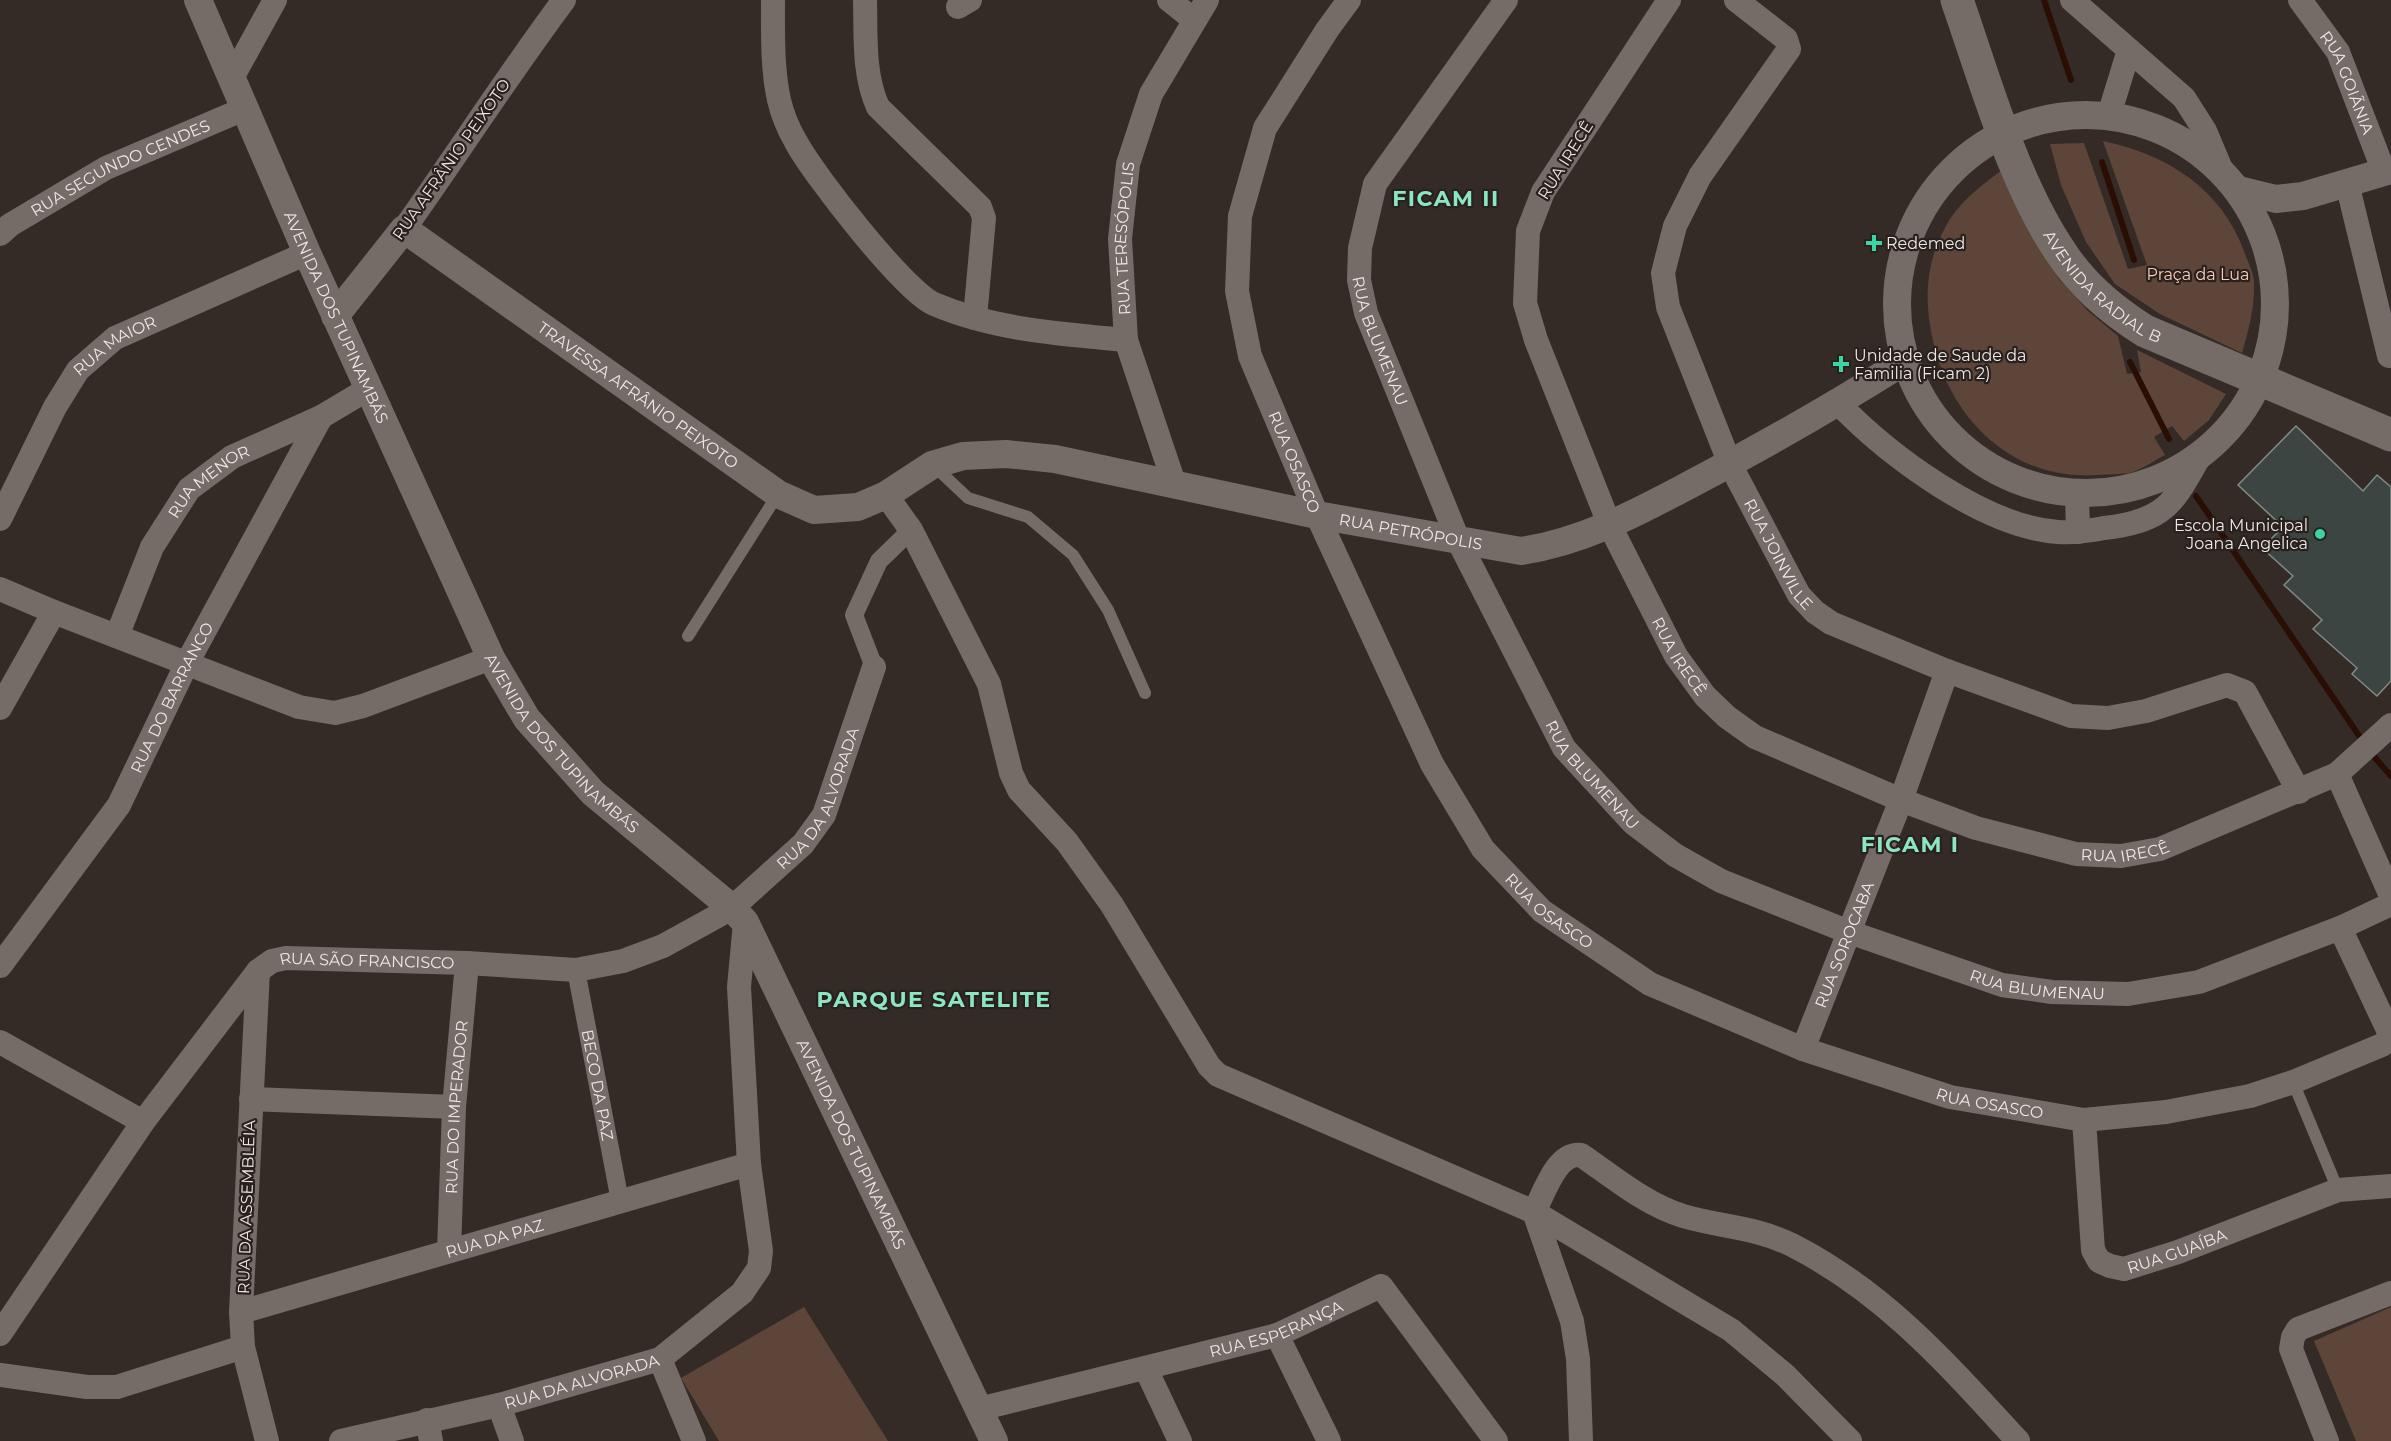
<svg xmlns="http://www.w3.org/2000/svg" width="2391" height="1441" font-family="Montserrat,sans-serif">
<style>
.green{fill:#5d453a}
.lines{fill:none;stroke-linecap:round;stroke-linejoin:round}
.stream{stroke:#2a0e03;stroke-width:6}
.building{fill:#3c4541;stroke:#808b86;stroke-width:1.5}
.service{stroke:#756b67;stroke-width:12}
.pedestrian{stroke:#756b67;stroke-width:18}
.minor{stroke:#756b67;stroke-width:24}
.tertiary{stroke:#756b67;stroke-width:28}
.secondary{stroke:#756b67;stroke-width:33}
.poi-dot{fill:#3bd4a4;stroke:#29211e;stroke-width:2}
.labels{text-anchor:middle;stroke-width:4.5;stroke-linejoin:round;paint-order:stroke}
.street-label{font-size:16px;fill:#ede8e5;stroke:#29211e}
.poi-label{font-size:16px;fill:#ede8e5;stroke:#29211e;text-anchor:start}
.park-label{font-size:16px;fill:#fdcab5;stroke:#29211e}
.district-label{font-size:22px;font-weight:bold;letter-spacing:1.5px;fill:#8ce6c3;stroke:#29211e}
</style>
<rect width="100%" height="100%" fill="#342b27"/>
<path class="green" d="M2103,141c64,14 117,46 141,110 3,9 9,20 10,30 1,25 -5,48 -12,72l-82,-39 -45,-30 -29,-42 -25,-57 -11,-41 34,-1 44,126 19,-4z
M2007,166l28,73 25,41 28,31 30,25 9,38 14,-2 -4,-22 89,44 -17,26 -25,21 -12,-15 -18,11 11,18c-10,5 -21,13 -32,17 -11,3 -25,2 -37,3 -83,6 -146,-56 -163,-134 -9,-40 -8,-78 13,-115 14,-26 38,-42 61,-60z
M804,1307l84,134h-169l-38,-63z
M2391,1307v134h-35l-42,-100z"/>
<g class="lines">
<path class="stream" d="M2044,0l27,80
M2102,162l32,98
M2130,362l39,77
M2196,496l168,247
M2370,752l21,24"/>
</g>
<path class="building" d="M2296,426l67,65 14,-16 14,12v194l-14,15 -25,-22 5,-6 -44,-39 9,-9 -38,-35 9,-9 -31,-28 21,-21 -45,-42z"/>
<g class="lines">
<path class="service" d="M933,465l35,33 60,19 45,38 35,55 37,83
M688,636l90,-142
M2293,1082l45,108"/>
<g class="pedestrian">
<path d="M874,667l-20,-52 25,-54 32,-31"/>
<path id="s1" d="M576,970l44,231"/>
</g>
<g class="minor">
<path d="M773,0c0,33 -1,68 6,100 3,13 10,30 17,42 17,32 108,149 138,162 61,26 127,30 192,36"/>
<path d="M865,0c1,36 -2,74 13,107l102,100 4,11 -9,100"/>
<path d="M1169,0l25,20"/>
<path id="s2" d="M1349,0l-22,30 -62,98 -25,88 -3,75 13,65 67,159 115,249 51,85 59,62 108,73 153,65 147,48 134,23 82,-8 84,-16 43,-14 89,-37 6,-5 1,-8 -49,-104"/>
<path id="s3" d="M1506,0l-131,184 -15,64 -1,32 7,33 93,229 105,206 69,75 42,32 46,26 128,51 153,53 50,7 76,2 71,-12 141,-54 51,-24"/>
<path id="s4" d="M1669,0l-126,192 -15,39 -3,72 11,37 74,186 66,130 29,40 22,21 28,20 146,63 75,28 100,26 45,2 39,-7 177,-75 54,-49"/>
<path id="s5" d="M1736,0l50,39 3,10 -89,127 -25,50 -12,47 5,34 62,157 69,131 16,17 16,11 116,48 124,45 37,2 38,-7 81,-26 18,7 54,100"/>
<path d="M2072,0l112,98 21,33 16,38"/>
<path id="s6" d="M2300,0l38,52 46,120"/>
<path d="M958,7l12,-7"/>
<path d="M232,78l43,-78"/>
<path d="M2109,115l20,-65"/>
<path d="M2347,183l42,173"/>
<path d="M404,229c54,-76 104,-154 160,-229"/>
<path id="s7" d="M0,234l10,-9 96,-57 138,-59"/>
<path d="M1838,403c50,52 146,124 220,129 16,1 31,-1 46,-4 19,-2 40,-6 56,-17 18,-12 29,-37 40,-55"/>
<path id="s8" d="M1175,486l-49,-146 -6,-101 8,-75 23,-70 56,-94"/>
<path d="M2077,494l1,38"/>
<path d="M886,495l25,35 78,154 22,89 8,17 48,52 45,63 97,161 9,9 316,137 197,118 54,45 65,66"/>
<path id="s9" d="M0,519l55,-112 23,-37 37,-32 192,-85"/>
<path d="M0,589l54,23 245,95 36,6 28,-7 128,-48"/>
<path id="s10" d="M117,636l35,-89 37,-58 43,-32 89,-40 47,-28"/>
<path d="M0,708l54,-96"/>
<path d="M2337,774l54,122"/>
<path id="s11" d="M0,966l119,-161 68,-142 134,-246"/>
<path d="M258,971l-17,341 2,35 24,94"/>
<path d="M0,1042l143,80"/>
<path id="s12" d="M1803,1049l98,-249 46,-129"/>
<path d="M251,1099l203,8"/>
<path id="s13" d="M2084,1120l9,130 6,11 11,5 14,3 54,-17 160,-62 53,-4"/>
<path id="s14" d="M449,1251l5,-144 13,-144"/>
<path id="s15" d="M241,1312l508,-148"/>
<path id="s16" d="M0,1334l143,-212 115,-151 14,-10 14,-3 181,5 109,7 47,-9 40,-15 69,-38 71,-64 21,-29 50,-148"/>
<path d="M1277,1335l52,106"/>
<path d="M660,1359l34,82"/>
<path d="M1146,1369l34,72"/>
<path d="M0,1375l87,12h30l126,-40"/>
<path d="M499,1405l13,36"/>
<path id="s17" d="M979,1409l298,-74 104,-49 115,155"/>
<path d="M427,1420l4,21"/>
<path id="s18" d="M341,1441l158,-36 161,-46 82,-66 17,-25 2,-17 -12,-87 -10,-177 6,-65"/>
<path d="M1581,1441l-3,-82 -6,-38 -38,-109c10,-18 22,-60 47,-57 31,21 65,50 102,61 38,11 72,11 109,29 94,48 156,120 226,196"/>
<path d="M2327,1441l-36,-92 2,-12 5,-8 93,-36"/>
</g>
<g class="tertiary">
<path id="s19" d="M198,0l109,253 184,405 36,61 66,74 139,115 13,14 249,519"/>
<circle cx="2086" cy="304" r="189"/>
<path d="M2239,190l37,9 27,-3 88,-26"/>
<path id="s20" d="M335,316l69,-87 374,265 36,16 44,-3 28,-12 46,-30 31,-9 43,-2 49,5 262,56 204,36c62,-9 115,-38 170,-67 73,-38 144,-79 214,-123"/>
</g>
<path class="secondary" id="s21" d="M1957,0c28,80 57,185 105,254 21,32 51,57 83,77l246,104"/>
</g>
<g class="poi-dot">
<path d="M1871 234h6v6h6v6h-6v6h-6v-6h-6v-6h6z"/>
<path d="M1838 355h6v6h6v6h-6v6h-6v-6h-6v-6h6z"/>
<circle cx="2320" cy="534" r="6"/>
</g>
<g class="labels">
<g class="street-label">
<text dy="6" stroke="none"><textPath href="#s6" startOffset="96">RUA GOIÃNIA</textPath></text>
<text transform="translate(451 159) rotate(-55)" y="6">RUA AFRÂNIO PEIXOTO</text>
<text transform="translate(1565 160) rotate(-58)" y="6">RUA IRECÊ</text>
<text dy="6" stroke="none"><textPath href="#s7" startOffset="138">RUA SEGUNDO CENDES</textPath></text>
<text dy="6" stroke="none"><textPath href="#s8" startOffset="256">RUA TERESÓPOLIS</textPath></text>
<text dy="6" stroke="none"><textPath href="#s21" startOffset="328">AVENIDA RADIAL B</textPath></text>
<text dy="6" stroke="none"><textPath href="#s19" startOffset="346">AVENIDA DOS TUPINAMBÁS</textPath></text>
<text dy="6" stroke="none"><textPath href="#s3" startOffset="388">RUA BLUMENAU</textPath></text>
<text dy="6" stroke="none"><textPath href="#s9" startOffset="213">RUA MAIOR</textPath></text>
<text dy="6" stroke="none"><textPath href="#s20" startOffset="398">TRAVESSA AFRÂNIO PEIXOTO</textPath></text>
<text dy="6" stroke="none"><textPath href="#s2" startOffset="501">RUA OSASCO</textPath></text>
<text dy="6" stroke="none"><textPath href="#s10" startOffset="184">RUA MENOR</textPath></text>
<text dy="6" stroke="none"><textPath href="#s20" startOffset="1226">RUA PETRÓPOLIS</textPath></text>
<text dy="6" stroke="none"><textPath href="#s5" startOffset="639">RUA JOINVILLE</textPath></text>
<text dy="6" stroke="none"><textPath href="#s4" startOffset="730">RUA IRECÊ</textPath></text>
<text dy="6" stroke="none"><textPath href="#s11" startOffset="320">RUA DO BARRANCO</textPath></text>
<text dy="6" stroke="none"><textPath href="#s19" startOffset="832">AVENIDA DOS TUPINAMBÁS</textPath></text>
<text dy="6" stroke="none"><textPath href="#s3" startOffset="874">RUA BLUMENAU</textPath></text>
<text dy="6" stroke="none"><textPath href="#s16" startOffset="1080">RUA DA ALVORADA</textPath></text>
<text dy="6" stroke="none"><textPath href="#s4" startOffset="1234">RUA IRECÊ</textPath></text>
<text dy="6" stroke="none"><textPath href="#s2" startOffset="1023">RUA OSASCO</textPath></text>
<text dy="6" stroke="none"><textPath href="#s12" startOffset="112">RUA SOROCABA</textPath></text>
<text dy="6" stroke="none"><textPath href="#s16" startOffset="558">RUA SÃO FRANCISCO</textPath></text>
<text dy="6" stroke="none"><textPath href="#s3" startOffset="1378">RUA BLUMENAU</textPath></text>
<text dy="6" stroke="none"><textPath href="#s1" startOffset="117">BECO DA PAZ</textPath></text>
<text dy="6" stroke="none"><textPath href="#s2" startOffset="1509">RUA OSASCO</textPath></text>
<text dy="6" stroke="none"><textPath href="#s14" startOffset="144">RUA DO IMPERADOR</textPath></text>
<text dy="6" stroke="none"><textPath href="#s19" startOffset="1336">AVENIDA DOS TUPINAMBÁS</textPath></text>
<text transform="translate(246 1207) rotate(-88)" y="6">RUA DA ASSEMBLÉIA</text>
<text dy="6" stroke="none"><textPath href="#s15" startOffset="264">RUA DA PAZ</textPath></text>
<text dy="6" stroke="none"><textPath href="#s13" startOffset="225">RUA GUAÍBA</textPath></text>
<text dy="6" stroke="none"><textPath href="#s17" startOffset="308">RUA ESPERANÇA</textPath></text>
<text dy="6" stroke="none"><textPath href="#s18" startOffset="248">RUA DA ALVORADA</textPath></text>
</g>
<g class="poi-label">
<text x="1886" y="249">Redemed</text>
<text x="1854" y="361">Unidade de Saude da<tspan x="1854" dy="18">Familia (Ficam 2)</tspan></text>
<text x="2308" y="531" text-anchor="end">Escola Municipal<tspan x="2308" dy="18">Joana Angelica</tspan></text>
</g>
<g class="park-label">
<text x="2198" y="280">Praça da Lua</text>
</g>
<g class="district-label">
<text x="1446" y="206">FICAM II</text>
<text x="1910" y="852">FICAM I</text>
<text x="934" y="1007">PARQUE SATELITE</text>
</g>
</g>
</svg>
